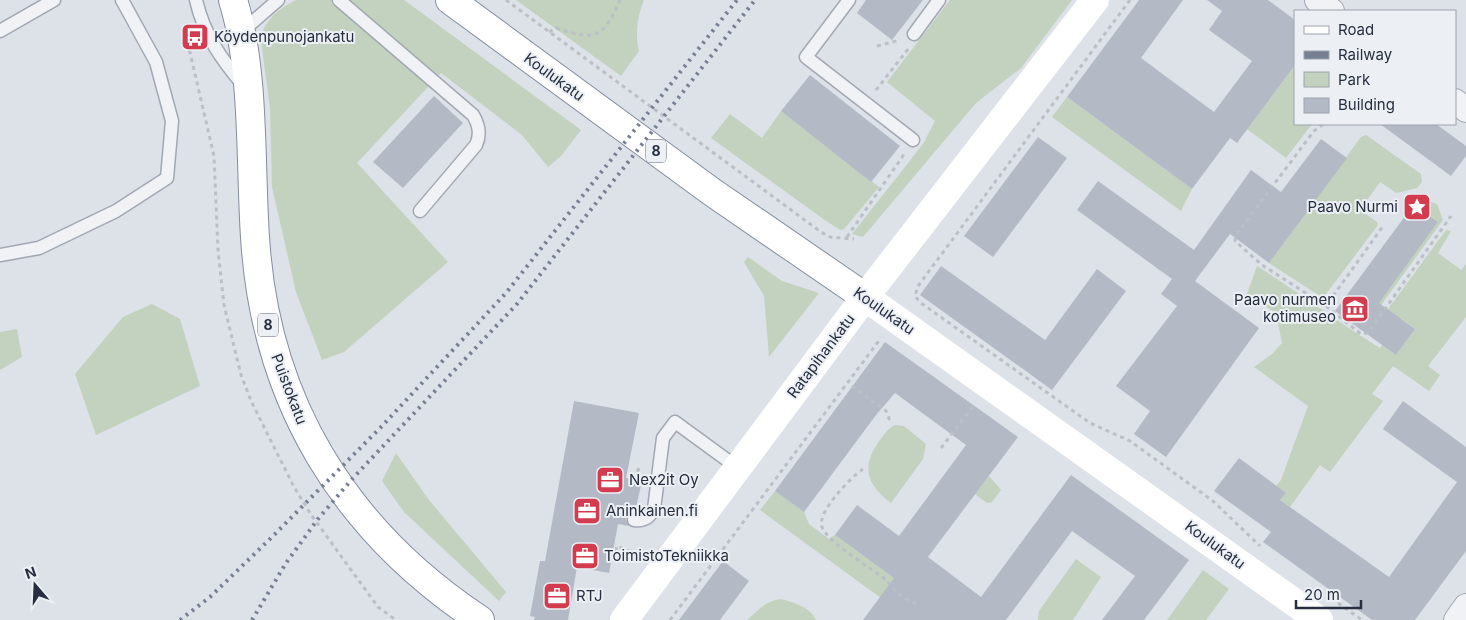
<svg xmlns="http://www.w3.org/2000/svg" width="1466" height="620" font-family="Inter,sans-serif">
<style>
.green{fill:#c2d2be}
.building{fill:#b4bac5}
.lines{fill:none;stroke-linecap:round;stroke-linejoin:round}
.lane-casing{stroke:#a2a8b2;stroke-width:15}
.street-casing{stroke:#a2a8b2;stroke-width:26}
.highway-casing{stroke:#848e9f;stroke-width:30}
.path{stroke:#bbbfc6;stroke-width:3;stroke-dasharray:4 4;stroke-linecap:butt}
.lane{stroke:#f0f2f6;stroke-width:12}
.street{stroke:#f0f2f6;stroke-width:24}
.secondary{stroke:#fff;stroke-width:28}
.highway{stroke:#fff;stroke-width:28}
.rail{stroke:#768092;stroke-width:4;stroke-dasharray:2.5 5;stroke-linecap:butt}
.labels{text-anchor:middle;stroke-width:4;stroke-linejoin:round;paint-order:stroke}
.shield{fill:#ecf0f5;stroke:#616876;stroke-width:1}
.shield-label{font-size:14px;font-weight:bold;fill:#262e3f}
.poi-label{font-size:15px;fill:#262e3f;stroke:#ecf0f5;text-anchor:start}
.street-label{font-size:15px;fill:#262e3f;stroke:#ecf0f5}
</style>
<rect width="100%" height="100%" fill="#dde1e8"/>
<path class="green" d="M296,0h108l177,130 -20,26 -13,11 -26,-32 -81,-62 -84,90 91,99 -104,90 -22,8 -26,-68 -24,-105 -2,-79 -9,-67c2,-21 18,-32 35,-41z
M516,0h128c-7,17 -9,34 -5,51l-18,25z
M950,0h122l-51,68 -45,35 -113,134 -11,-3 71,-90 12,-23 -48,-39z
M1295,65v59h17l-26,34 -39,-29z
M1067,97l125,92 -11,22 -129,-94z
M781,111l98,76 -35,42 -4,1 -18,-12 -111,-80 19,-24 32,24z
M1366,135l55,39 1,8 -5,6 -21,5 -16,-11 -20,28 17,12 1,3 -55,73 -54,-35 92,-126z
M1422,199l15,5 6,16 -80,110 -4,-1 79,-107 -26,-21z
M1446,230l5,1 -1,2 -12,20 23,17 5,-6v53l-38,49 12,9 -11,16 -36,-25 -21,28 11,7 -53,71 -10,-7 -30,42 -10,-7 5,-7 -9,-7 5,-6 27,-74 -54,-39 18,-13 10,-11 -6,-30 -29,-19 10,-28c41,26 81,56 123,82l2,-3 14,10 19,-26 -13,-10 -19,-3z
M748,257l34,24 37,12 -50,64 -5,-61 -20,-34z
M152,304l28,15 20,67 -104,49 -21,-61 48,-57z
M17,329l5,28 -22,13v-38z
M895,425l9,1 22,18 -3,15 -32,44c-22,-17 -30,-33 -15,-57 5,-8 11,-17 19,-21z
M396,453l33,47 77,92 -7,9 -95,-89 -22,-31z
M989,476l12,14 -9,12 -5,1 -12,-9z
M775,491l29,21 5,12 20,15 6,-4 72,52 -15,19 -132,-96z
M1076,559l25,18 -28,43h-35l1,-9z
M1203,570l26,19 -23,31h-39z
M781,599c14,4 29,8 35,21h-69c11,-10 19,-19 34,-21z"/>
<path class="building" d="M866,0h57l-31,40 -35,-27z
M1139,0h44l-42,58 73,54 38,-51 -43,-31 13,-19 -15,-11h61l27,20v45l-58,78 -7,-5 -38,51 -125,-92z
M810,75l90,71 -29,36 -90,-71z
M434,96l29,27 -60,65 -30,-26z
M1380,124h56l30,22v10l-15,20z
M1038,137l29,21 -74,99 -29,-21z
M1321,139l26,19 -78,105 -39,-29 -35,47 64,47 -93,129 -32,-23 16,-23 -34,-25 61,-80 -16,-12 11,-15 -95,-69 21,-29 96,69 57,-80 30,22z
M1414,204l24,18 -59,81 36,26 -19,26 -61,-44z
M941,266l104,74 52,-71 29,22 -74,99 -132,-95z
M885,342l133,95 -90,120 53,40 90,-122 118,85 -45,60h-42l33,-44 -63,-45 -66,89h-143l31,-42 -59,-43 22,-30 42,31 67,-91 -71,-52 -19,22 -72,97 -29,-21z
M574,401l65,12 -13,65 16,3 -7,31 -5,1 -4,6 3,7 -11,-2 -9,49 -32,-6 -9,53h-34l1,-3 -5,-1 10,-55h5z
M1403,401l63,46v104l-51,69h-43l-109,-78 8,-10 -57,-41 25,-33 47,35 -6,7 109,77 68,-95 -74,-53z
M723,561l26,20 -29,39h-41z"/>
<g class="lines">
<defs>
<path id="lane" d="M196,0c8,35 25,59 48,86
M339,0l134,115c6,10 8,19 3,30l-56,66
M849,0l-43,57 107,83
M0,31l54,-31
M240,33l38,-33
M914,34l25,-34
M0,255l39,-7 77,-37 51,-33 5,-57 -16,-59 -34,-62
M634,520c10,1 15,-2 20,-11l9,-71 12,-16 63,46"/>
<path id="street" d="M1317,0l15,11
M1455,101l11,9
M1456,620l10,-14"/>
<path id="highway" d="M233,0c22,71 17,163 22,237 10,164 89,293 225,383
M450,0l262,192 153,105"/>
</defs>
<use href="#lane" class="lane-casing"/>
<use href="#street" class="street-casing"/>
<use href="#highway" class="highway-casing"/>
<path class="path" d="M506,0l315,232 9,5 24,2
M1130,0l-212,286 -3,10 6,7 169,120 40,18 83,60 47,45
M184,27l30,129 4,94 6,55 17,70 11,28 42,84 18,29 66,91 18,13
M549,32l7,-4c39,13 47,11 64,-28
M877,46l23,-6
M876,90l33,-42
M1323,124l-9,7 -78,104 -1,6 27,24 64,41 57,-80
M847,237l58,-84
M1326,306l35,28 7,-1 83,-117
M852,386l34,25 4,10
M941,448l33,-43
M863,469c-11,7 -47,44 -41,58 7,17 50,41 65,54 5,6 9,12 16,16 4,3 10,5 14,7
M634,479l5,-11h3
M612,555l3,1 2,-10 16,7
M1338,603l24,17
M670,620l211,-282"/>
<use href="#lane" class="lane"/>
<use href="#street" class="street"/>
<path class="secondary" d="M865,297l454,323
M624,620l241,-323 230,-297"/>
<use href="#highway" class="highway"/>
<path class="rail" d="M180,620l30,-23 62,-60 110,-111 124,-133 231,-293
M252,620l34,-57 32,-44 35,-41 164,-174 238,-304"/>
</g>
<defs>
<symbol id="bus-square" viewBox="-11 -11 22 22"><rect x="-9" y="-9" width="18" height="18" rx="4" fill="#d33c4e" stroke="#ecf0f5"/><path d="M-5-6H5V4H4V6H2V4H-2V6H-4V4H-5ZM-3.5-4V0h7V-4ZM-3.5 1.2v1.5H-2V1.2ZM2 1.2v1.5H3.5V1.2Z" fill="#fff"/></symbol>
<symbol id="sight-square" viewBox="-11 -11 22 22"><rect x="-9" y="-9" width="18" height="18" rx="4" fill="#d33c4e" stroke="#ecf0f5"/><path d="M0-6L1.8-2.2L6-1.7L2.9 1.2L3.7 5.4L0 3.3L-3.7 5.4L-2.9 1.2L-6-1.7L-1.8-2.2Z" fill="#fff"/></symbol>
<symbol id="museum-square" viewBox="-11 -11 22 22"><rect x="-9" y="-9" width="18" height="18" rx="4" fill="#d33c4e" stroke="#ecf0f5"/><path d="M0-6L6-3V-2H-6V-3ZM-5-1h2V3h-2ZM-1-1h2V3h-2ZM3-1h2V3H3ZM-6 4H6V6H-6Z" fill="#fff"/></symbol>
<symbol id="office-square" viewBox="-11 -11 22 22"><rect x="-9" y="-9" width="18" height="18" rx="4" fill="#d33c4e" stroke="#ecf0f5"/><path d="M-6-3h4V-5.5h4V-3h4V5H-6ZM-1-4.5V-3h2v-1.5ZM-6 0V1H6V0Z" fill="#fff"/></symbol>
</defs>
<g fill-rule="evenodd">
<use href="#bus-square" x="179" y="21" width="32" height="32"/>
<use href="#sight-square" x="1401" y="191" width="32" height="32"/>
<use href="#museum-square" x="1339" y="293" width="32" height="32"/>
<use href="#office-square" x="594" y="464" width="32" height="32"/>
<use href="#office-square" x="571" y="495" width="32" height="32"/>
<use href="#office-square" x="569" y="540" width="32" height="32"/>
<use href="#office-square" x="541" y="580" width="32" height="32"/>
</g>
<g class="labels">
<g class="shield">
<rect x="646" y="139.5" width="20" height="23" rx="4"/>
<rect x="258" y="313.5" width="20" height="23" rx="4"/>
</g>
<g class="shield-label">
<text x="656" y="156">8</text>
<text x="268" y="330">8</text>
</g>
<g class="poi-label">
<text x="214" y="42">Köydenpunojankatu</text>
<text x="1398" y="212" text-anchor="end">Paavo Nurmi</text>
<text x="1336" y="305" text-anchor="end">Paavo nurmen<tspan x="1336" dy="17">kotimuseo</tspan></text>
<text x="629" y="485">Nex2it Oy</text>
<text x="606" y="516">Aninkainen.fi</text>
<text x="604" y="561">ToimistoTekniikka</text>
<text x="576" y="601">RTJ</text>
</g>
<g class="street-label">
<text transform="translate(554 77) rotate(36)" y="5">Koulukatu</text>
<text transform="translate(884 311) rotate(35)" y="5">Koulukatu</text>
<text transform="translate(821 356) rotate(-53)" y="5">Ratapihankatu</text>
<text transform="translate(289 389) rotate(69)" y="5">Puistokatu</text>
<text transform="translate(1215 545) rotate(36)" y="5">Koulukatu</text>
</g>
</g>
<rect x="1294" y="10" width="162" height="115" fill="#ecf0f5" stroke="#9da2ac"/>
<rect x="1304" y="26" width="25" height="8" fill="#ffffff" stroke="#9da2ac"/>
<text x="1338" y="35" font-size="15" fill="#262e3f">Road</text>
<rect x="1304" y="51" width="25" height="8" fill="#768092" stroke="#9da2ac"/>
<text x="1338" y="60" font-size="15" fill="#262e3f">Railway</text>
<rect x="1304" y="72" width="25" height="15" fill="#c2d2be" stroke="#9da2ac"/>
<text x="1338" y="85" font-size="15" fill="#262e3f">Park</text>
<rect x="1304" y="98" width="25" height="15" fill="#b4bac5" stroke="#9da2ac"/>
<text x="1338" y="110" font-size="15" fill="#262e3f">Building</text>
<g transform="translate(35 585) rotate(341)" stroke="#ecf0f5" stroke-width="4" paint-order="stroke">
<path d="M0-4L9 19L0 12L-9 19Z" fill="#262e3f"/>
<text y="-8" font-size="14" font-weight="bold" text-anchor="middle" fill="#262e3f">N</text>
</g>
<path d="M1296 600v8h65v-8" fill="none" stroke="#262e3f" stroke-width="2.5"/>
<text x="1304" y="600" font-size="15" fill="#262e3f" stroke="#ecf0f5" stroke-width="4" paint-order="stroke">20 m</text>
</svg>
